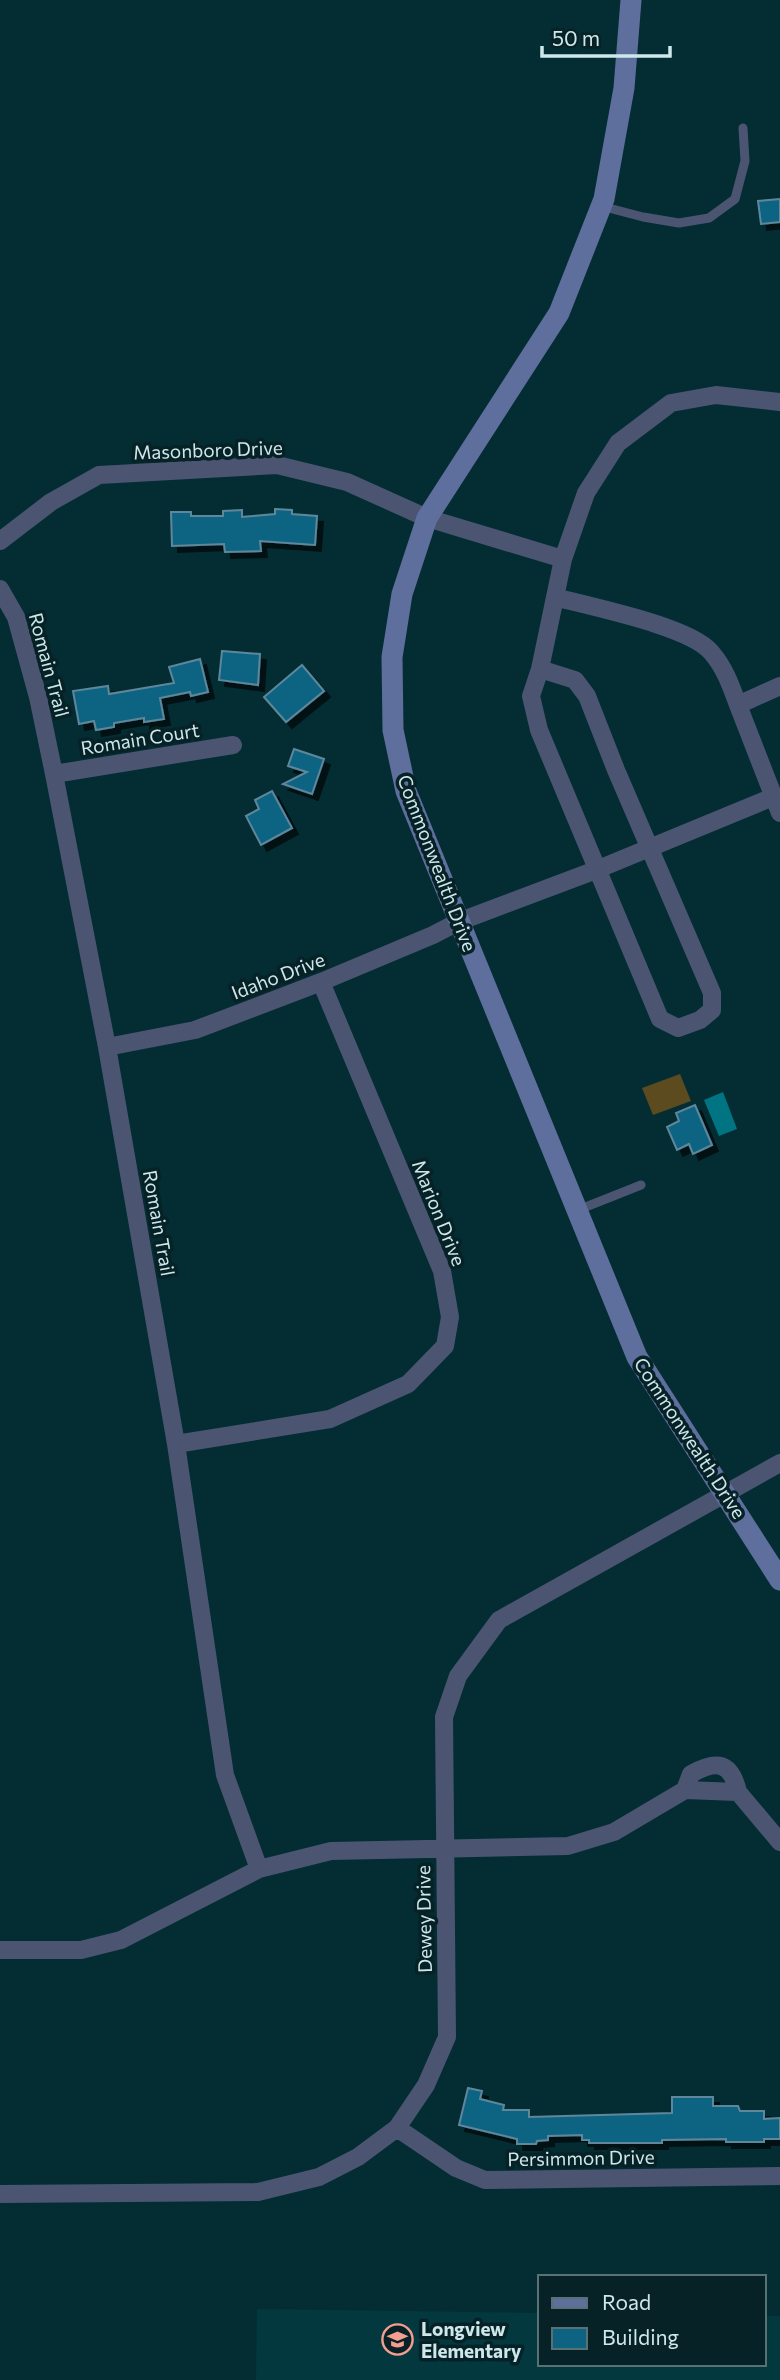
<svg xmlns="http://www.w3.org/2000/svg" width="780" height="2380" font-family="Commissioner,sans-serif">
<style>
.built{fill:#04383f}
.green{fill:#5c4b1e}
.water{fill:#007482}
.building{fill:#0e6382;stroke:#5e879b;stroke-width:2;filter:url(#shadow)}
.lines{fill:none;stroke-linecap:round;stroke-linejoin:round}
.lane{stroke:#4b5572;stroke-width:9}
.street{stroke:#4b5572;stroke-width:18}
.secondary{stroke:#5e6e9d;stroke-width:21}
.labels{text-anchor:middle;stroke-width:7;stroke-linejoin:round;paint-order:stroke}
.street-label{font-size:19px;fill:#cee7eb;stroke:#072226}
.poi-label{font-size:19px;font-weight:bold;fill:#cee7eb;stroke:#072226;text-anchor:start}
</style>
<defs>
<filter id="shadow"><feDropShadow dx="6" dy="6" stdDeviation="0" flood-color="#0009"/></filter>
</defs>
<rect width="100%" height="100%" fill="#042d33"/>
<path class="built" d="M257,2309l283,4v51h224v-48h16v64h-524z"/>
<path class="green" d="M680,1074l11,27 -38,14 -11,-27z"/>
<path class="water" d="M723,1092l14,37 -18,7 -15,-36z"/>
<path class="building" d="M780,199v23l-19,2 -3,-23z
M275,509l17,1v4l25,2 -2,29 -55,-4 1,10 -36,1 -1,-8 -52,2 -1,-34h20v4h32v-5l19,-1v7l33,-3z
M222,651l38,3 -2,31 -39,-5z
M200,659l8,33 -17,4 -1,-4 -30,6 4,21 -20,3v-4l-30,5v4l-18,3 -2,-9 -15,3 -6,-33 35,-5 1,8 65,-11 -5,-16z
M302,665l22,26 -38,31 -22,-25z
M294,749l30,10 -12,35 -29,-10 24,-12 -19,-6z
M272,791l20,37 -31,17 -15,-29 13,-7 -4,-9z
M695,1105l17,40 -19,9 -4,-10 -12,6 -10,-23 12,-6 -3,-8z
M468,2088l14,3 -2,8 24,6 -1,5h26v7l143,-4v-16h41v9h25l2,5h24v8l16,-1v21h-16v3h-38v-3l-64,1v3h-73v-3h-7v-5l-34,1v4l-11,1 -1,3h-19v-5l-58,-14z"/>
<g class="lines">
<path class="lane" d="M601,206l42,11 36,6 30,-5 26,-19 10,-38 -2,-33
M578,1210l63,-25"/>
<path class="street" d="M0,541l51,-39 48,-27 178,-10 70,17 80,36 136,41
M0,589l16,28 22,80 16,77 53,273 69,397 49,331 34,94
M555,597c36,10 134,29 156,55 14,16 20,34 27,53
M540,669l35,11 12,16 29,74 96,223v17l-12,10 -22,8 -18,-9 -121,-289 -8,-34 9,-27 23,-110 23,-66 32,-50 53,-40 45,-8 64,7
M780,686l-42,19 42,108
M54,774l179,-29
M107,1047l88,-17 126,-48 112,-47 25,-13 138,-52 177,-73
M176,1444l154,-25 78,-35 37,-38 5,-29 -8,-46 -121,-289
M685,1790l6,-16c25,-14 40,-13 47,18
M0,1950h81l40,-10 138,-71 72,-18 237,-5 46,-14 71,-42 53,2 42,50
M397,2128l59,40 29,12 295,-4
M0,2194l258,-2 61,-15 39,-20 39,-29 29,-43 21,-48 -3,-320 14,-41 41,-56 281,-157"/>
<path class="secondary" d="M631,0l-7,88 -20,111 -45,114 -132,205 -25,76 -10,63 1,73 13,61 231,566 143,223"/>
</g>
<defs>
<symbol id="school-ring" viewBox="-11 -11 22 22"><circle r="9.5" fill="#072226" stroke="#f59d8f" stroke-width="1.5"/><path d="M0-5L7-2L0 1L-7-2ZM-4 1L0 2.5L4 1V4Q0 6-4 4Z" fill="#f59d8f"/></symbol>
</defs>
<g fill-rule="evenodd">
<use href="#school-ring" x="380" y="2322" width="35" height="35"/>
</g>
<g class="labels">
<g class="street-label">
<text transform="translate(208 450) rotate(-2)" y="7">Masonboro Drive</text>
<text transform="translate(49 665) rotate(75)" y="7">Romain Trail</text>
<text transform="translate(140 739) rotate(-9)" y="7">Romain Court</text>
<text transform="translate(437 863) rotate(69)" y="7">Commonwealth Drive</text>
<text transform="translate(278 976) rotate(-21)" y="7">Idaho Drive</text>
<text transform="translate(439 1213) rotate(68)" y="7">Marion Drive</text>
<text transform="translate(159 1223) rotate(80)" y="7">Romain Trail</text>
<text transform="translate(690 1438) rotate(57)" y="7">Commonwealth Drive</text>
<text transform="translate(424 1919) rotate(-91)" y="7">Dewey Drive</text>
<text transform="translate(581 2158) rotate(-1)" y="7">Persimmon Drive</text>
</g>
<g class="poi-label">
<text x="421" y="2336">Longview<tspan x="421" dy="22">Elementary</tspan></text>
</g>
</g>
<rect x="538" y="2275" width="228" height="91" fill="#072226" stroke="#577175" stroke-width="2"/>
<rect x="552" y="2298" width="35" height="10" fill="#5e6e9d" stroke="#577175" stroke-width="2"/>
<text x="602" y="2310" font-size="21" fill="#cee7eb">Road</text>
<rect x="552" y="2328" width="35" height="21" fill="#0e6382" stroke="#577175" stroke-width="2"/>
<text x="602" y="2345" font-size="21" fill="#cee7eb">Building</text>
<path d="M542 46v10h128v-10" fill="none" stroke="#cee7eb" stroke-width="3.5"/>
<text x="552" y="46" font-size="21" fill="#cee7eb" stroke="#072226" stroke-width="5" paint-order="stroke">50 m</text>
</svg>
